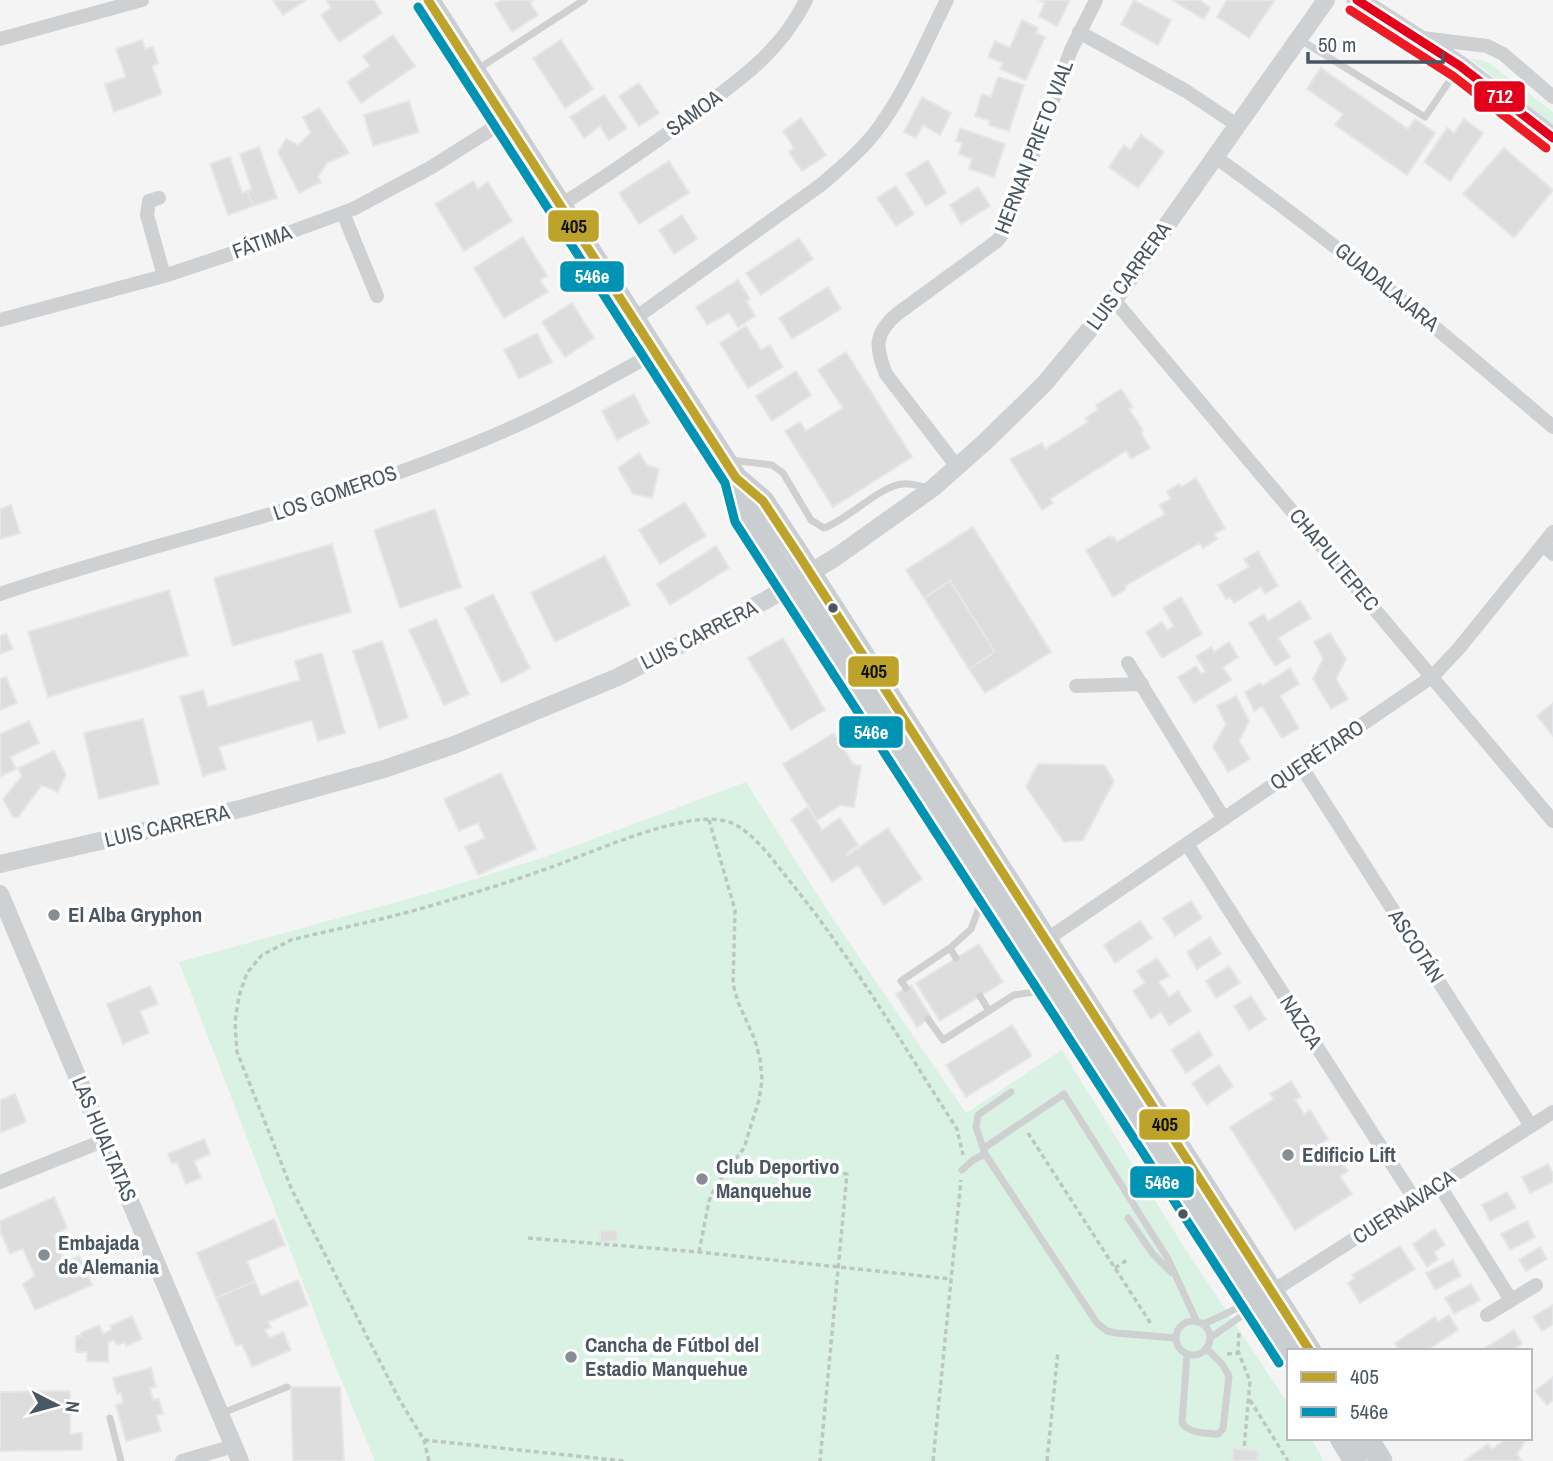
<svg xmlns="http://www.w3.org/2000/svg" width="1553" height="1461" font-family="'Archivo Narrow',sans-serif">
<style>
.green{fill:#d9f2e3}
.building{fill:#ddddde;stroke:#e5e6e7;stroke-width:2}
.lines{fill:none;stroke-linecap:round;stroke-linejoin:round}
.path{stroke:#bcc7c4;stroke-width:3.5;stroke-dasharray:5 3.5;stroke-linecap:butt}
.service{stroke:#ced0d2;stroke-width:7}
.minor{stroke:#ced0d2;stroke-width:14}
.tertiary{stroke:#ced0d2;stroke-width:18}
.secondary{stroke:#ced0d4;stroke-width:21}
.primary{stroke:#caced1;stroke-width:23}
.bus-1-casing{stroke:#fff;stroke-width:14}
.bus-2-casing{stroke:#fff;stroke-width:14}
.bus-3-casing{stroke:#fff;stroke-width:14}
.bus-4-casing{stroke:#fff;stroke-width:14}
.bus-1{stroke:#bea32a;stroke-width:9}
.bus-2{stroke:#0093b3;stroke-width:9}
.bus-3{stroke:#e2001a;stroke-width:9}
.bus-4{stroke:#ed1c24;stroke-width:9}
.bus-dot{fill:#4a5661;stroke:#fff;stroke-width:2.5}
.poi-dot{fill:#868d94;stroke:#fff;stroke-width:2.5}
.labels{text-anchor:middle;stroke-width:7;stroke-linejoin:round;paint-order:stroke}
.street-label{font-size:21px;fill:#4a5661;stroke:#fff}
.poi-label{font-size:21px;font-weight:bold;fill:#4a5661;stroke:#fff;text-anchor:start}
.line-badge{stroke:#fff;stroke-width:2.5}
.badge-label{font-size:19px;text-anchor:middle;font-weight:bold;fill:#fff}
.pale-badge-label{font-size:19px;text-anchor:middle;font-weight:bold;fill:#111}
</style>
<rect width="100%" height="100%" fill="#f4f4f4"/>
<path class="green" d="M1470,58l18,4 65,50v13z
M746,782l81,128 139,203 96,-63 120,194 107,161v33h22l13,23h-949l-43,-103 -153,-396 247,-68 119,-37z"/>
<path class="building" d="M273,0h33l-23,15z
M329,0h45l8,13 -43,29 -18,-27 10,-7 -4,-7z
M501,0h32l-3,3 8,12 -26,17 -17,-28z
M1039,0h31l-13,26 -18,-10 6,-13z
M1134,0l37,20 -13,25 -37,-21z
M1172,0h28l10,8 -6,11z
M1227,0l7,1 41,-1 -26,38 -32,-21z
M1022,20l16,8 -2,5 9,4 -19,43 -26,-11 3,-6 -15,-6 7,-16 15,7z
M393,35l22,31 -54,37 -14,-21 23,-16 -7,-10z
M142,40l3,9 8,-2 5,16 -6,3 10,28 -48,18 -9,-28 21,-7 -10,-28z
M561,40l32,49 -28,19 -32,-50z
M1321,68l87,61 7,-10 20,14 -28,42 -72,-50 8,-11 -36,-25z
M998,77l26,8 -15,46 -20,-6 1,-4 -15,-5 7,-22 9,3z
M639,83l20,30 -20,13 -20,-30z
M604,95l23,33 -18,12 -9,-14 -16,12 -14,-21z
M922,97l29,16 -11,22 -17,-10 -7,13 -12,-6z
M409,101l10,31 -46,14 -9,-31z
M319,108l30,45 -22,10 -9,14 3,5 -22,11 -21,-41 8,-13 12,6 13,-12 -8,-16z
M801,118l25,37 -24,16 -13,-19 5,-4 -11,-17z
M1464,119l19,14 -33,48 -26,-19 23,-34 7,5z
M960,128l45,16 -11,33 -25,-8 3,-10 -13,-5 3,-11 -6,-2z
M1141,135l23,17 -26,36 -29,-21 15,-22 6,5z
M259,147l18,51 -24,8 -6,-15 5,-1 -12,-36z
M1504,148l49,42 -39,48 -51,-44z
M230,157l12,36 5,-2 6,15 -25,9 -18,-51z
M928,160l18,33 -20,13 -20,-32z
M669,161l20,32 -50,31 -20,-31z
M473,181l5,8 10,-7 24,39 -48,30 -29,-47z
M896,186l18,28 -18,12 -19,-28z
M978,187l12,19 -29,18 -11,-19z
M682,215l15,24 -23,15 -15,-24z
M523,237l24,39 -7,4 8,12 -44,26 -30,-50z
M799,238l14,21 -52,36 -15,-22z
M738,280l12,19 -4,2 9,15 -17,11 -9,-14 -22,12 -11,-18z
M828,287l13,22 -49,30 -13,-21z
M572,303l22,35 -29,19 -23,-35z
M746,326l15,24 9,-5 13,22 -35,21 -28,-45z
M537,333l15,29 -33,17 -15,-29z
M846,352l66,105 -79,50 -48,-76 15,-9 6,9 37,-23 -25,-38z
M796,371l15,24 -39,26 -16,-25z
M1121,389l12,18 -4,2 14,21 -2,3 9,15 -19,11 -5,-8 -76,48 3,4 -11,7 -32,-51 32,-16 3,6 43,-27 -3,-4 13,-8 -2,-5z
M634,394l15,29 -32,17 -15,-29z
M639,453l8,12 12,4 -7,29 -19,-4 -15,-26z
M1196,478l29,50 -11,6 3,5 -14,9 -3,-5 -75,43 1,3 -13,8 -27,-47 24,-14 1,3 3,-2 3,5 48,-28 -5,-9 11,-6 -4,-8 12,-7 2,3z
M685,502l21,34 -46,28 -21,-34z
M11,505l9,28 -20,6v-30z
M435,509l26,78 -61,21 -26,-78z
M973,527l78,125 -66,41 -16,-24 26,-17 -45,-71 -26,17 -18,-28z
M332,544l19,68 -118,34 -19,-68z
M716,546l13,22 -59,37 -13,-21z
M1258,551l20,35 -13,8 -4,-7 -27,16 -4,-6 -4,2 -8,-14 31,-18 -5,-8z
M605,556l25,49 -75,37 -24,-49z
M950,581l45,71 -26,17 -45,-71z
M169,590l19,65 -140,42 -20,-65z
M493,594l37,74 -28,15 -37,-75z
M1181,597l21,37 -40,24 -16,-26 16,-10 5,8 7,-4 -11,-18z
M1300,601l11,17 -33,20 12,19 -15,9 -26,-43 15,-9 4,7z
M436,619l33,75 -25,11 -35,-75z
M1330,633l16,26 -10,20 12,20 -17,10 -18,-30 10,-20 -9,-17z
M6,634l7,15 -13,5v-18z
M783,638l42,72 -34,20 -43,-72z
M382,641l26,77 -29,10 -26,-77z
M1229,642l9,15 -15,10 8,13 -37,23 -16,-26 18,-11 5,8 5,-2 -10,-16 15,-9 3,5z
M322,653l23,80 -27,8 -6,-21 -93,27 7,22 -23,7 -23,-79 23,-7 5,17 92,-27 -5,-19z
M1290,668l9,16 -19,12 19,32 -17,10 -20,-32 -8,5 -9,-19 15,-9 2,3z
M6,677l11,26 -17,7v-31z
M1236,696l13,25 -10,20 11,18 -22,13 -15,-25 13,-23 -9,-18z
M1553,703v33l-16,-20z
M143,719l16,65 -60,15 -15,-66z
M29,721l10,22 -29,14 6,12 -15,7 -1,-42z
M834,733l19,31 8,2 -7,41 -13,-2 -24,15 -34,-56z
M54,751l12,23 -8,18 -16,-7 -24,32h-5l-10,-18 19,-23 -4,-8z
M1038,764l66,1 10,16 -31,59 -19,2 -38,-55z
M501,773l35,76 -58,26 -13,-28 20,-9 -7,-15 -19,8 -15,-32z
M808,807l14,23 18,-12 18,27 -11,8 1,2 40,-27 34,51 -38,26 -26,-40 -26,17 -41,-63z
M1191,901l11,17 -27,18 -12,-18z
M1140,921l12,17 -37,25 -11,-18z
M1210,937l11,17 -24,15 -10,-17z
M979,944l24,38 -63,39 -24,-38z
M1157,958l12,18 -10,6 10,15 9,-6 13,20 -22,14 -8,-13 -10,7 -18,-28 12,-8 -8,-12z
M1229,966l11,17 -24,15 -10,-17z
M911,985l20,32 -14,10 -21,-33z
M150,986l8,18 -18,7 9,22 -26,11 -16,-40z
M1251,996l15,23 -17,11 -15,-24z
M1012,1025l20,31 -66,41 -20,-32z
M1199,1032l14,23 -27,18 -15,-23z
M1219,1065l14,21 -26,19 -15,-22z
M1291,1081l10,16 -6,3 9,14 6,-4 18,29 -6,4 8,13 6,-3 12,18 -8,5 12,18 -57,36 -65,-103 44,-28 -4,-5z
M15,1094l11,28 -26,11v-33z
M204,1139l6,15 -16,7 7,17 -15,6 -9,-22 -5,2 -4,-10z
M1548,1164l5,10v8l-23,11 -8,-16z
M1507,1192l9,16 -26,13 -8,-16z
M54,1197l13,31 -13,7 11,27 14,-6 13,29 -57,25 -12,-26 12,-8 -12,-27 -13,4 -10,-22v-10z
M274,1219l11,26 -38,16 8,20 -39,17 -19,-45z
M1527,1221l8,16 -25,13 -9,-16z
M1435,1229l10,16 -11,7 4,7 -11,8 -14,-23z
M617,1230l1,11 -18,1v-11z
M1400,1246l15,23 -55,34 -12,-20 7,-5 -3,-3z
M1540,1247l7,12 -21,12 -7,-11z
M1453,1260l8,16 -26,14 -9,-17z
M298,1280l10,25 -40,17 3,5 -6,3 4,8 14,-6 8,18 -39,17 -10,-23 -6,2 -20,-48 39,-17 6,15z
M1471,1284l9,16 -26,14 -9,-16z
M1553,1305v19l-11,7 -9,-14z
M1449,1315l9,15 -32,21h-26l-5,-8 40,-26 3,5z
M132,1316l10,23 -16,7 -1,-4 -8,3 -3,-5 -6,2v20l-21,-1v-9h-11v-16h6l-1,-3 18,-8 4,9 9,-5 -2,-3z
M1514,1330l8,14 -10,7h-32z
M151,1368l5,19 -6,1 3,12 6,-1 4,15 -7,1 5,16 -35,10 -10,-36 7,-2 -2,-10 -4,1 -4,-16z
M1553,1377v23l-6,5 -12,-14z
M291,1387h49l4,74h-51z
M70,1391v43l12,-1v17l-82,1v-59z
M1508,1438l18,2 -9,14 5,7h-58l24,-17 4,5z
M1233,1448l25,3 -1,10h-25z"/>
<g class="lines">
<path class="path" d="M1028,1133l123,191
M733,1163l114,11 -27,287
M528,1238l171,14 252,27
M699,1252l10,-51 7,-16 28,-37 15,-48 3,-20 -2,-21 -5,-19 -17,-38 -5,-18 2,-74 -26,-90
M1115,1268l12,-8
M1239,1333l-1,18 12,30 -6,68
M1227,1354l12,-1
M1250,1400l38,61
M424,1440l200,21
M429,1461l-5,-21 -25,-41 -107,-209 -55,-138 -2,-30 4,-26 8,-23 15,-18 29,-15c49,-12 100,-22 149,-37 33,-10 67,-20 100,-32 44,-14 150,-66 192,-48 23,11 41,37 56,56 64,78 114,165 169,250l6,26
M933,1461l28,-281
M1047,1461l11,-110"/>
<path class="service" d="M1299,39l126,78 34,-50
M478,69l106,-69
M730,460l42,5 11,8 28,47 13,8c25,-9 54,-41 78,-44 8,-1 18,2 27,4
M950,948l6,10
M906,988l-5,-7 49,-33 21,-19 13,-34
M980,996l9,15
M928,1019l15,21 71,-45 33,-5
M1011,1092l-33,23 -2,12 9,27 112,169 10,8 9,2 60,5
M984,1148l80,-54 104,165 29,63
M962,1170l11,-10 12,-6
M1128,1218l25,36 18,18
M1176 1338a17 17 0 1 1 34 0a17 17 0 1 1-34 0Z
M1202,1324c17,-5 31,-16 49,-21
M1210,1338l33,-23 9,-10
M1187,1354l-5,69c8,11 23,10 36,11l5,-5 6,-53 -7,-12 -16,-16
M220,1414l67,-27
M110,1418l11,43"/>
<path class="minor" d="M1079,32l107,59 51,34
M1422,38l65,8 16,8 50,43
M0,39l142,-39
M1214,156c119,85 228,176 339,271
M159,198l-10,3 -2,14 17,61
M561,205c47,-30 93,-61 138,-95 44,-33 82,-59 107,-110
M343,213l34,83
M1114,300l439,521
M634,319l188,-135c18,-16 37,-31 51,-49 32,-40 51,-90 74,-135
M0,320l164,-44 72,-24 117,-43 77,-41 76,-48
M958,468l-72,-94c-11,-27 -12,-40 11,-60l100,-73 9,-12 65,-179 25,-50
M1543,544l10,10
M0,594c127,-43 259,-72 386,-117 56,-20 114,-42 167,-69 34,-17 68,-37 102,-55
M1128,663l96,156
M1076,686l66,-2
M1301,766l230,360
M1187,844l228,356
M1046,940l387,-264 27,-29 93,-115
M0,1182l105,-42
M1439,1185l72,115
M1265,1296l288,-184
M1487,1315l49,-30
M182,1461l52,-15"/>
<path class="tertiary" d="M0,864l244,-56 140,-39 70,-24 164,-68 150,-78 68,-42 97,-69 53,-47 59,-58 69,-83 212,-300
M0,894l240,567"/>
<path class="secondary" d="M1357,0l103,66 93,72"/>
<path class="primary" d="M428,0l308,478 27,23 35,53 512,797
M736,478l9,37 544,841
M1341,1438l14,23
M1367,1438l14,23"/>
<defs>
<path id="bus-1" d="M428,0l308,478 27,23 35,53 512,797"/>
<path id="bus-2" d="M418,7l307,476 10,39 544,841"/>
<path id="bus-3" d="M1357,0l103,66 93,72"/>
<path id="bus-4" d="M1350,10l103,66 93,72"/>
</defs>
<use href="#bus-1" class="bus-1-casing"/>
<use href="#bus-2" class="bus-2-casing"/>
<use href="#bus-3" class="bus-3-casing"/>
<use href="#bus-4" class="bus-4-casing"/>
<use href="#bus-1" class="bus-1"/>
<use href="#bus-2" class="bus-2"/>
<use href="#bus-3" class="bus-3"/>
<use href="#bus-4" class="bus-4"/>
</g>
<g class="bus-dot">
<circle cx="833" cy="608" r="6"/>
<circle cx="1183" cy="1214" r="6"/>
</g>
<g class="poi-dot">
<circle cx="54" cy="915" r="7"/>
<circle cx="1288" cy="1155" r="7"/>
<circle cx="702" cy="1179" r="7"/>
<circle cx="44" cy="1255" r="7"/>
<circle cx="571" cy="1357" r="7"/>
</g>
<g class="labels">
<g class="street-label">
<text transform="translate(694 113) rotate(-36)" y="7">SAMOA</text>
<text transform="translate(1034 147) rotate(-69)" y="7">HERNAN PRIETO VIAL</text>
<text transform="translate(262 242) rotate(-20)" y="7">FÁTIMA</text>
<text transform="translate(1129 276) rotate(-54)" y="7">LUIS CARRERA</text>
<text transform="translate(1387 287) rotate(39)" y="7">GUADALAJARA</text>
<text transform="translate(335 493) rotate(-19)" y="7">LOS GOMEROS</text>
<text transform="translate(1334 560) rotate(50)" y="7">CHAPULTEPEC</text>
<text transform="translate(699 635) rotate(-27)" y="7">LUIS CARRERA</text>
<text transform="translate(1317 755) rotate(-34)" y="7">QUERÉTARO</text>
<text transform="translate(167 826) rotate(-13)" y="7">LUIS CARRERA</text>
<text transform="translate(1416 946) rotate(57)" y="7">ASCOTÁN</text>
<text transform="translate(1301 1022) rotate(57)" y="7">NAZCA</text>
<text transform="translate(104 1139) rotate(67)" y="7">LAS HUALTATAS</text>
<text transform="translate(1404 1207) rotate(-33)" y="7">CUERNAVACA</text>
</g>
<g class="poi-label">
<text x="68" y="922">El Alba Gryphon</text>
<text x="1302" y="1162">Edificio Lift</text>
<text x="716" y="1174">Club Deportivo<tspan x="716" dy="24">Manquehue</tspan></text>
<text x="58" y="1250">Embajada<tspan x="58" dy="24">de Alemania</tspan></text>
<text x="585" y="1352">Cancha de Fútbol del<tspan x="585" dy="24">Estadio Manquehue</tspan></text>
</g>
</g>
<g class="line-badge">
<rect x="1473" y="80" width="53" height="33" rx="7" fill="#e2001a"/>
<rect x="547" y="209" width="53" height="34" rx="7" fill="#bea32a"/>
<rect x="559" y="260" width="66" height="33" rx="7" fill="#0093b3"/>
<rect x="847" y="655" width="53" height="33" rx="7" fill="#bea32a"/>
<rect x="838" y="715" width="66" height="34" rx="7" fill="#0093b3"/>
<rect x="1138" y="1108" width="53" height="33" rx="7" fill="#bea32a"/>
<rect x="1129" y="1165" width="66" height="34" rx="7" fill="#0093b3"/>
</g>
<g class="badge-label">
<text x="1500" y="103">712</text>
<text x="592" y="283">546e</text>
<text x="871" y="739">546e</text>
<text x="1162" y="1189">546e</text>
</g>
<g class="pale-badge-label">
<text x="574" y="233">405</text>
<text x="874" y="678">405</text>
<text x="1165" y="1131">405</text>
</g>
<rect x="1287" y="1349" width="245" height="91" fill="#ffffff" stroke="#b7bbc0" stroke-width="2"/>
<rect x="1301" y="1372" width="35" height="10" fill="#bea32a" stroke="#b7bbc0" stroke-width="2"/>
<text x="1350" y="1384" font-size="21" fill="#4a5661">405</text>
<rect x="1301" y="1407" width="35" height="10" fill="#0093b3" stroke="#b7bbc0" stroke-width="2"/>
<text x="1350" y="1419" font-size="21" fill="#4a5661">546e</text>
<g transform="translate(56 1405) rotate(96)" stroke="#ffffff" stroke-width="5" paint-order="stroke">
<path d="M0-5L12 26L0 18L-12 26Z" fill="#4a5661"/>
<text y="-10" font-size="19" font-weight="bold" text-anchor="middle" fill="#4a5661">N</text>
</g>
<path d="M1308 52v10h135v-10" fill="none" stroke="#4a5661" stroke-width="3.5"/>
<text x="1318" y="52" font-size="21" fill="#4a5661" stroke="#ffffff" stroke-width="5" paint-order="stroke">50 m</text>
</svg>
